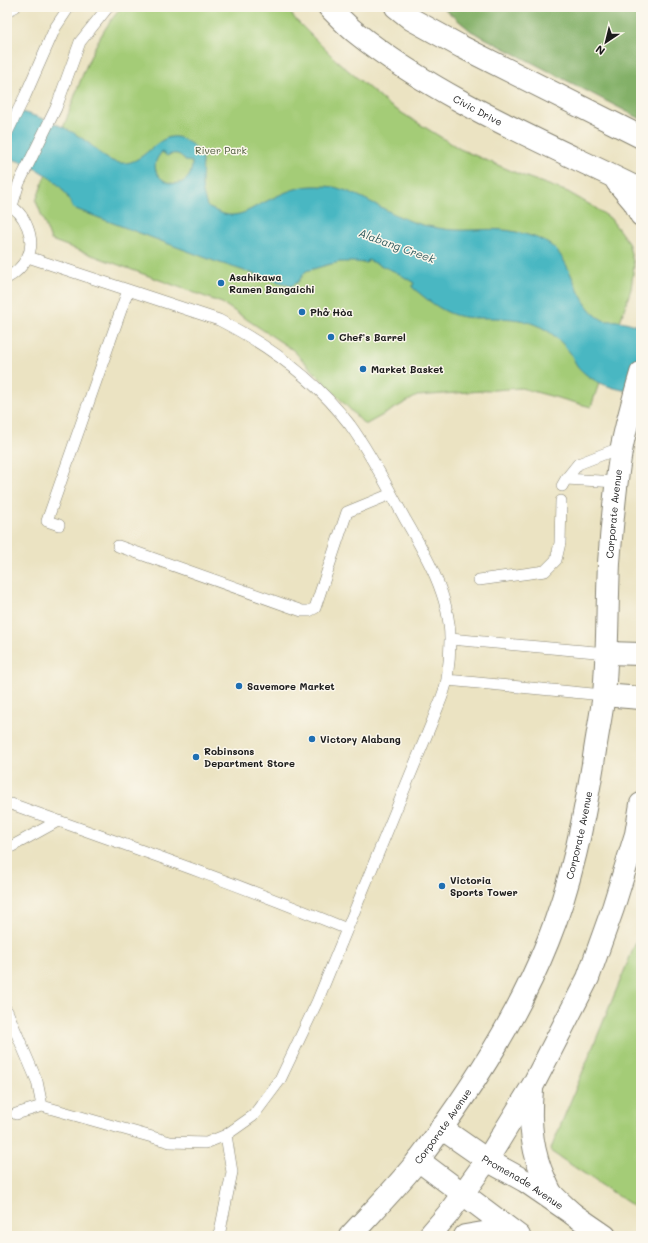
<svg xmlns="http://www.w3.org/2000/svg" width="648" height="1243" font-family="Mali,sans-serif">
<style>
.green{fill:#a4cc77;stroke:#60744a}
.forest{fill:#83b068;stroke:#506642}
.water{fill:#48b7c2;stroke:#326a6f;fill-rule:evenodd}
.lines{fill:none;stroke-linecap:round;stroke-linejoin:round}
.service-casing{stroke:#84806f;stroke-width:12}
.minor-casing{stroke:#84806f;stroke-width:24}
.tertiary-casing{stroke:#84806f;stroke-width:24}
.secondary-casing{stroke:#84806f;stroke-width:24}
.service{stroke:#fff;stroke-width:11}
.minor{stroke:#fff;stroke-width:22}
.tertiary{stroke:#fff;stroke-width:22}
.secondary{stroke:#fff;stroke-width:22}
.poi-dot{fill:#1f6fb2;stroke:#fbf7ec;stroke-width:1.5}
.labels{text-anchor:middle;stroke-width:3;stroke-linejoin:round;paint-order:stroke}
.street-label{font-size:10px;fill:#1c1c1c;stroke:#fbf7ec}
.park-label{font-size:10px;fill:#4c5a3c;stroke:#fbf7ec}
.poi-label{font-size:10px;font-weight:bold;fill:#1c1c1c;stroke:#fbf7ec;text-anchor:start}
.water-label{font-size:11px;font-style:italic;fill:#2e5a5e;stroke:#fbf7ec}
</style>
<rect width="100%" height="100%" fill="#fbf7ec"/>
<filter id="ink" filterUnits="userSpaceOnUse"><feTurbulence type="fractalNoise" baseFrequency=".025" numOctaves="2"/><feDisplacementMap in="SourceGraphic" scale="8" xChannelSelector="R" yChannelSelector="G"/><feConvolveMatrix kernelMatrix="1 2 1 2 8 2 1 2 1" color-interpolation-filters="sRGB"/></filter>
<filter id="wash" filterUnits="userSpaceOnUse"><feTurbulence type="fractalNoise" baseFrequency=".012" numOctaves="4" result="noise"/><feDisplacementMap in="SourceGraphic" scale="16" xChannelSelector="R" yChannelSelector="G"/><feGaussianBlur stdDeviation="0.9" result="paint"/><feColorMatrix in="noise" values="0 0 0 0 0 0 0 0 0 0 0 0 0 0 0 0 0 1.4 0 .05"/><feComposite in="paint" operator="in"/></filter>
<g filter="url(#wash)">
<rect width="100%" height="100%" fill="#ebe3c2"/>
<path class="green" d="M122,7h164l10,13 40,40 53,45 71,44 61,26 47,17 26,15 16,11 18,24 6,23 -3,24 -40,118 -70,-19 -104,8 -52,29 -72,-75 -71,-47 -171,-63 -15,-39c11,-30 22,-59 33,-89 13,-36 26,-76 53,-105z
M641,930v281l-91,-60z"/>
<path class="forest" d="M442,7h199v112l-170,-88z"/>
<path class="water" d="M7,108c26,7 54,15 76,31 13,8 21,23 38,24 27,3 39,-41 67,-21 19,12 14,25 14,43 0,8 3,14 5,21l2,2c6,2 12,6 19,7 13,1 21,-5 31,-10 16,-8 36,-19 54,-19 7,0 15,0 21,1 32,8 57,30 89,38 11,2 21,5 33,5 20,1 39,-3 60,2 13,3 28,7 38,16 20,18 22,58 49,72 5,2 9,0 15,1 7,0 16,4 23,5v68c-23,-5 -46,-8 -63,-27 -3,-4 -5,-9 -7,-13 -9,-12 -21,-24 -35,-29 -15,-7 -34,-7 -51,-7 -9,0 -20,0 -30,-3 -16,-5 -30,-17 -43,-28l2,-4 -18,-11 -28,-12 -1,3 -12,-1h-15l-13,3 -21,6 -8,11 -7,4 -77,-25 -141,-53c-3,-6 -6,-13 -11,-19 -11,-14 -38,-28 -55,-31zM162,152l5,4c7,-4 14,-3 18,5l7,1c1,40 -56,17 -30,-10z"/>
</g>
<g filter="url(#ink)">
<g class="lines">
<defs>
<path id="service" d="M7,11l8,-4
M7,133l18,-37 30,-68 14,-21
M7,204c18,8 30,36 20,54 -5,9 -11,15 -20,20
M12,206l7,-23 37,-75 24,-66 28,-35
M566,479l12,-15 44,-17
M562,486l4,-7 51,3
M59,525l-12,-4 81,-231
M118,546l184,65h7l6,-3 32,-96 44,-18
M479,580l66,-9 11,-11 4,-17 1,-42
M450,639l157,14
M447,680l156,15
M7,805l4,-1c112,40 225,79 336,125
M7,849l51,-28
M7,1011l30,70 5,25
M16,1114l26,-8 128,36 36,1 20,-8 27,-19 27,-36 37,-78 115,-280c5,-14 13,-29 15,-43 2,-13 3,-27 3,-40 0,-43 -24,-84 -45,-120 -17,-31 -34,-65 -55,-94 -35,-46 -80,-79 -131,-105l-191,-63
M217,1236l3,-5 12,-59 -6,-37"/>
<g id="minor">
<path id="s1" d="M441,1128l46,32 38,21 80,55"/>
<path d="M418,1160l101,76"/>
</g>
<path id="tertiary" d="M607,653l34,1
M603,695l38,3"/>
<g id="secondary">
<path id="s2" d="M329,7c8,8 17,18 26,25 85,68 189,110 286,158"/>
<path d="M396,7l15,12 51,28 179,90"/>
<path d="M617,182l17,20 7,13"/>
<path d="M532,1090c-3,31 -1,61 13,90 2,4 4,10 7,14 6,7 15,14 22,21"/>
<path id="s3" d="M350,1236c23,-25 48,-50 69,-77 51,-67 98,-140 129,-218 23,-57 35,-117 45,-177 3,-23 8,-47 11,-70 4,-44 3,-87 5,-131 3,-39 6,-79 13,-117 5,-25 12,-49 19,-73"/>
<path d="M429,1236l19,-22 39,-54 46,-75 55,-107 25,-70 23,-74 5,-30"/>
<path d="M465,1236l18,-3 16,3"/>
</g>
</defs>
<use href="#service" class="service-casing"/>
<use href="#minor" class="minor-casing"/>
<use href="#tertiary" class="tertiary-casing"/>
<use href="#secondary" class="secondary-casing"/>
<use href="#service" class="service"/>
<use href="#minor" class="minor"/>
<use href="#tertiary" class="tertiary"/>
<use href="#secondary" class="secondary"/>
</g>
</g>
<g class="poi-dot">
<circle cx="221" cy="283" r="4"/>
<circle cx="302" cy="312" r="4"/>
<circle cx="331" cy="337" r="4"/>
<circle cx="363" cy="369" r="4"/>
<circle cx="239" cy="686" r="4"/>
<circle cx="312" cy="739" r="4"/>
<circle cx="196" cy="757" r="4"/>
<circle cx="442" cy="886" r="4"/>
</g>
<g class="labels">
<g class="street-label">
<text dy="4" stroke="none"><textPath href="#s2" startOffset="182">Civic Drive</textPath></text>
<text dy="4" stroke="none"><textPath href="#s3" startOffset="792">Corporate Avenue</textPath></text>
<text dy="4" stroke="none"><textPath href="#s3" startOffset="468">Corporate Avenue</textPath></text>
<text dy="4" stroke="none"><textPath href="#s3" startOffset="144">Corporate Avenue</textPath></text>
<text dy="4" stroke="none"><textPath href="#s1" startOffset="98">Promenade Avenue</textPath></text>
</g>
<g class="park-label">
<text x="221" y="154">River Park</text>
</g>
<g class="poi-label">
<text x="229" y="281">Asahikawa<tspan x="229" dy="12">Ramen Bangaichi</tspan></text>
<text x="310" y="316">Phở Hòa</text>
<text x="339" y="341">Chef's Barrel</text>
<text x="371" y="373">Market Basket</text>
<text x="247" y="690">Savemore Market</text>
<text x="320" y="743">Victory Alabang</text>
<text x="204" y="755">Robinsons<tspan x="204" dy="12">Department Store</tspan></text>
<text x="450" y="884">Victoria<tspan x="450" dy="12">Sports Tower</tspan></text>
</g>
<g class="water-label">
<text transform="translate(397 246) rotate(20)" y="4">Alabang Creek</text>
</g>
</g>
<rect width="648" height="1243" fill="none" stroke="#fbf7ec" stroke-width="24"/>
<g transform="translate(606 42) rotate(215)" stroke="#fbf7ec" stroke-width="3" paint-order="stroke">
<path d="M0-3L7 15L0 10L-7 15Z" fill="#1c1c1c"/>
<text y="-6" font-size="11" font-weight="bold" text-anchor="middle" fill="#1c1c1c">N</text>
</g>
</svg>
